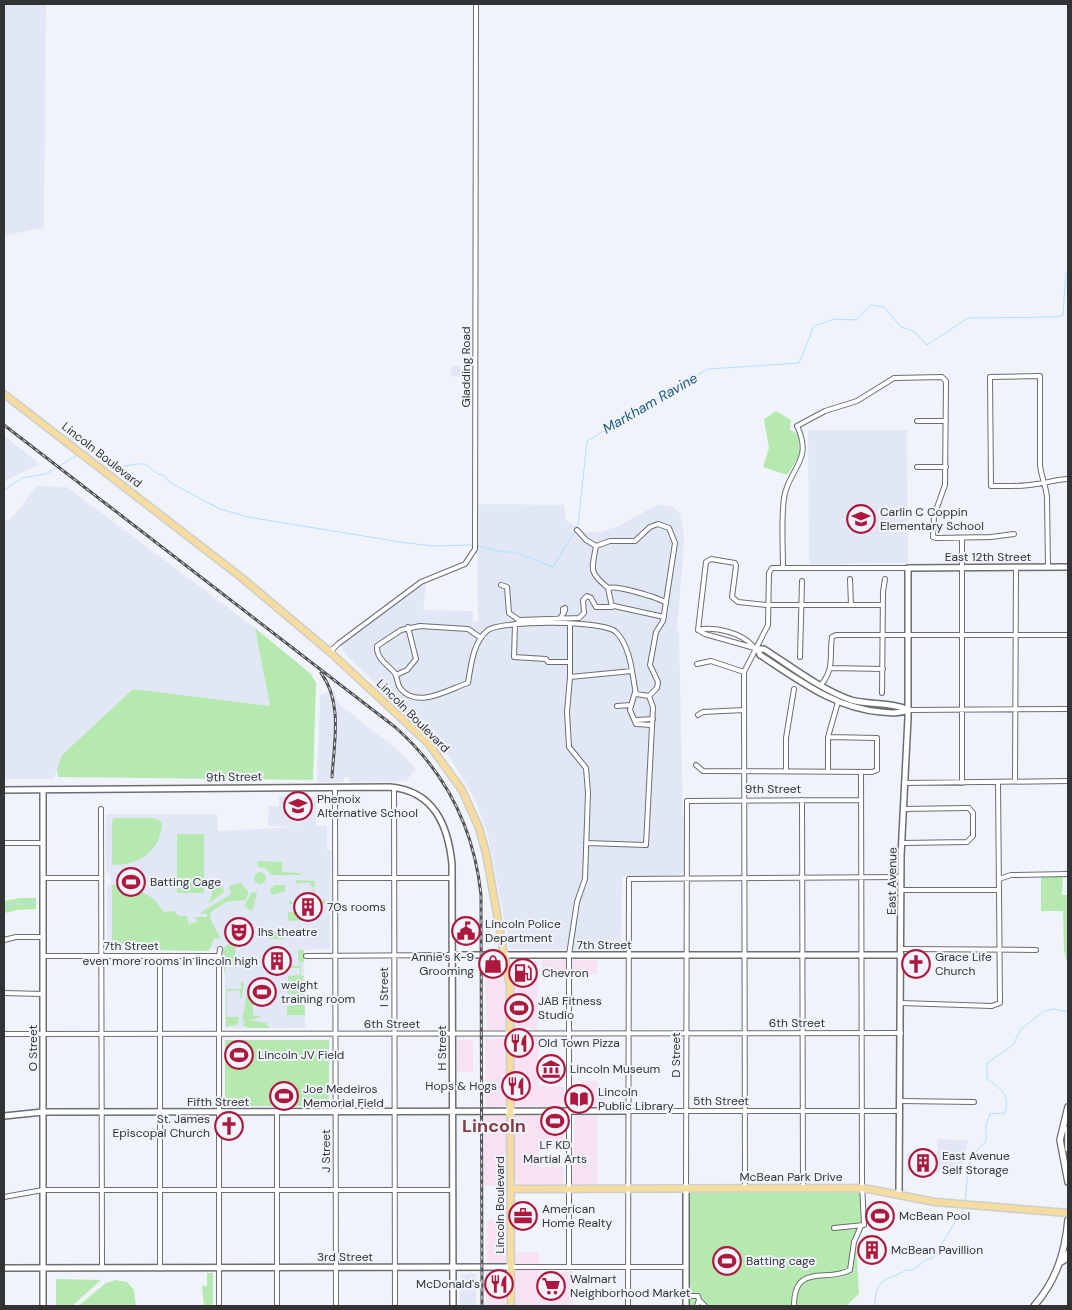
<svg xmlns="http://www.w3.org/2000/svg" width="1072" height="1310" font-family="'DM Sans',sans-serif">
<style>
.commercial{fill:#f6e2f2}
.built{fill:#e1e7f4}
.green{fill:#b5e9b0}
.water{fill:#b1dffd}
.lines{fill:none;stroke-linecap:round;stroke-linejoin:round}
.stream{stroke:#b1dffd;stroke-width:1}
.minor-casing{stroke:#6b6e73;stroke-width:6}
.tertiary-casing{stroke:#6b6e73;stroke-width:8}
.secondary-casing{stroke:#6b6e73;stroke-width:8}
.primary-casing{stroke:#cececf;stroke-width:9}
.minor{stroke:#fff;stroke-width:4}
.tertiary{stroke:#fff;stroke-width:5}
.secondary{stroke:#fff;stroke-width:5.5}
.primary{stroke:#f6dd9f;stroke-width:6}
.rail-casing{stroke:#525356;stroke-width:3}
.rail{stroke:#f0f3f9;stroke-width:1;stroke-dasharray:4;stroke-linecap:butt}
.labels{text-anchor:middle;stroke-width:4;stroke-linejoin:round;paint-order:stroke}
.street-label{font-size:12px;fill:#323335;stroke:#f0f3f9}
.poi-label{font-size:12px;fill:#323335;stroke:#f0f3f9;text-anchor:start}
.water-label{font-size:14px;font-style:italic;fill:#1c587a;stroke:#f0f3f9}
.district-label{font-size:18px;font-weight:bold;fill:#853c45;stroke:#f0f3f9}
</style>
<rect width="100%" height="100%" fill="#f0f3f9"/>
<path class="commercial" d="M542,960h55v14h-55z
M516,961h22v69l-24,-2v-28l-3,-31 2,-6z
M485,978l18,1 3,15 1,34 -3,2h-17z
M515,1037h24v49l25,1v19h-50z
M503,1038l2,2 1,66 -20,2 -1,-69z
M457,1040h16v32h-16z
M583,1081h15v10h8v15l-23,1z
M487,1115l19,1 1,70h-23l-1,-70z
M515,1116h49l-1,32h-25v19h26l-1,17 -43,1 -5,-4z
M575,1116h22l1,68 -3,1 -23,-1z
M506,1220v86h-20l1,-85z
M516,1252h22l1,20 32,-1 1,35h-56z"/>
<path class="built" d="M4,4h42l-2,223 -40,9z
M450.5 371a5.5 5.5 0 1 1 11 0a5.5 5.5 0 1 1-11 0Z
M808,430h99l1,133 -99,1z
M4,436l36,28 -36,17z
M37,486l30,1 188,141 15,78 -137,-17 -71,66 -8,24h-50v-260l6,1z
M477,504l87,1 2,15 19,12h16l18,-6 39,-22 15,3 7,7 4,20 -1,21 -6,74 2,3 5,238 -5,5 -57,2 -1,71 -45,2 -66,-1 -22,-113 -13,-37 -19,-32 -18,-24 -93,-89 -2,-5 -1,-9 72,-54 12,-2 -3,26 50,1v11l5,-1z
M334,690l4,13 62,49 16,17 -10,12 -57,1v-5h-4l-1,5h-27l3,-87z
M279,796l37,1v29h11v24h4l-1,99 -26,1 1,78h-80v-79l-115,2 -3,-9v-57l4,-1 -1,-10 -4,-2v-58h111l1,17 82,-4 -32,-1 1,-20h10z
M937,1139l31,1 -7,32h-54v-18h30z
M462,1274h14v32h-16v-30z"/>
<path class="green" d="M776,411l15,9 -1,10 8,4 2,21 -13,20 -24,-8 6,-19 -5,-29z
M255,628l56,46 5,9 -3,97 -255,-3 -1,-7 5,-15 71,-66 137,17z
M114,818h39l9,4c-1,30 -23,43 -50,43v-44z
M177,834h27v59h-27z
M257,861l25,1v10l19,1v2h-29l-7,-7 -7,-1z
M254 878a6 6 0 1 1 12 0a6 6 0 1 1-12 0Z
M1063,877l-1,18h6v71l-4,-16 -1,-39h-22v-34z
M213,879l8,2 3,11 -16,12 4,-10z
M121,880h20l-2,10 15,9 10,13 9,-1 6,5h8l2,8 8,-2 -2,-5h12v-3l-7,-1 31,-19 -2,-8 12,-3 8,10 -4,7 -19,2 -15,10 -1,7 11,20 -7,-1 -5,13 -63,-1v-6h-32l-2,-3v-56h8z
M296,880l20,1c-4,6 -1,16 1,22h4l1,-3h3v4h-36v-4l4,3h17l3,-4v-12l-3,-1v-3h-12l-2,2z
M274,885h11v6l-13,4 -2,-5z
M252,892l5,1 -5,18 -8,-5z
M20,898h16v11l-18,1 -14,3v-12z
M288,912h19v8l-19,1z
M285,932v7h-16v-6z
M229,943h5l2,4 -2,14 9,2v2l-17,1 -2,8 -1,-25z
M269,950h16v7h-16z
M298,950h16h-10v11l-4,2 1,1v12h3l-2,5h-14v-5l12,-1v-7h-12v-3l13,1 -3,-7z
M241,982h3l-2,16h-2v-8l-13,1v26h12l-1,7 -12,3v-38h15z
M248,986l5,18v11l9,2 -20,5z
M304,988l1,27h-18v-9l11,-1v-10l-10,-2v-4z
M248,1020l18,3 4,5h-21l-7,-3z
M225,1040h104v66h-104z
M687,1190h176l1,36 -8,17 3,51 -13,12h-159z
M207,1273h6v33h-9l-2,-20h5z
M56,1279l45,1 -29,26h-16z
M116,1280l11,2 7,8 2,16h-58l28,-23z"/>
<path class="water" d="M874.5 1216a5.5 5.5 0 1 1 11 0a5.5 5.5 0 1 1-11 0Z"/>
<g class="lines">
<path class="stream" d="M84,452h10l19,17 22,-5h10l13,10 7,2 4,6 51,27 28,8 152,25 32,4 40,-1
M4,490l18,-12 24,-4 33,-20
M478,546l25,6h12l38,15 25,-41 9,-85 121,-72 91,-6 15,-37 20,-7 23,1 13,-15 14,2 17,20 14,5 12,13 41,-27 90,-1 5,-2 3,-43 2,-2
M4,906l15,-4 18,1
M965,1202c3,-24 0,-45 21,-60v-17l4,-11 15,-1c5,-19 -4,-24 -18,-34v-16l26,-18 8,-16 23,-18 10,-2 14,3
M874,1306c2,-5 1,-11 3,-16 3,-13 20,-13 29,-20h6l14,-10 7,-2 31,-50"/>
<defs>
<path id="minor" d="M917,421h29
M917,467h29
M577,530l9,10 10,6 14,-5h25l15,-14 8,-3 11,4 6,15 -12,78 -7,11 -6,33 8,17 -1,6 -8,8
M1048,567l-1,-70c-1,-11 -6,-21 -7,-32v-89l-50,1 1,109c15,0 30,1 45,-2 11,-1 21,-5 32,-5
M783,568c0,-22 -2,-47 1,-70 4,-29 30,-37 13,-72l28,-15 32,-10 37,-23 48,-1 4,4 -1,104 -11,31 -1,21 3,1 55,-1 23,-3
M850,579l1,26
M501,585l6,2 2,26 10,7 60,-2 5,-5 -1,-13 4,-4 4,2 5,9h16l-4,-19c-20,-17 -16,-18 -12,-42
M608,588c9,-3 52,10 58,15
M614,606l50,11
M560,618c2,-3 6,-6 5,-10l-2,1v5
M519,622l-4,3 -1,32 32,2 2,3h22
M570,624v53
M698,630l8,-68 5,-3 24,4 1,3 -4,31 6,5 28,3h117
M698,630l7,4 53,15
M698,630c17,-4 44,3 55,16
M481,638l-13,-9 -48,-3 -19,4 -24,16c-1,11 8,17 16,25 5,4 3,11 7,17 17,22 49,1 68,-5 3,-18 5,-41 20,-53 14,-10 117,-10 128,2 15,15 16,42 20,62l13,2 4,11 -7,138 -60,-2
M330,652l8,-8 83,-62 44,-18 10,-15 1,-545
M800,657l2,-76
M697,664l14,-3 33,11
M831,668l52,1
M396,675l11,-5 9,-11 -8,-32
M821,685c14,-18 8,-27 11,-48l4,-2h232
M635,692l-5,18 6,14 16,1
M882,693l1,-101 2,-13
M617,706l14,-1
M908,710l160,-1
M698,715l5,-3 41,-2
M636,720l17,-1
M828,737l10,-35
M696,765l7,6 169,1 5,-2v-32l-49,-1v34
M786,771v-33l8,-49
M1015,781l1,-214
M904,783l164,-2
M962,783v-245
M335,787l1,519
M394,787l1,519
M802,800l1,388
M101,809l1,458
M4,843h39
M903,843l64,-1 6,-6v-23l-4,-5h-3l-63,1
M43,878h58
M336,878h116
M999,879l12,-4 57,-1
M901,890h98
M4,940l12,-3h27
M901,949l135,1
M43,956h176
M160,956v312
M306,956l146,-1
M4,993l39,1
M901,1003l91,3 8,-3 -2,-221
M4,1034l897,-1
M901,1101l73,1
M628,1111h272
M277,1112v194
M686,1188l1,-387 174,-1
M745,1188l-1,-501v-15l24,-47 1,-52 3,-5h136
M4,1197l39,-7h409
M834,1228l30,-3 -2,-42 -1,-411
M511,1267h175
M569,1267v-312l8,-53 8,-23 3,-86 -2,-25 -17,-21 -2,-35 3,-35 62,-6
M686,1296h12l1,4
M219,1306v-350l1,-7
M628,1306l1,-427 272,-2
M697,1306l2,-6 6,6
M794,1306c0,-44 33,-23 56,-36l4,-28 7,-16"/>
<path id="tertiary" d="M758,649h6c28,18 56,40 87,51 17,5 43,2 57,10 -9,4 -17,3 -27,2 -47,-4 -82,-32 -121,-57z
M4,790l386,-3c44,4 58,38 62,77l1,442
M43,790v516
M452,955h449
M4,1116l39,-4 585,-1
M899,1194l2,-338 7,-138v-150l160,-1
M4,1268l507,-1
M686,1306v-118"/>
<path id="secondary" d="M1068,1107l-8,33 8,42
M1068,1129v20
M1061,1262l5,-3 2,-6
M1034,1306c22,-25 31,-53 34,-86"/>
<path id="primary" d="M4,394l238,184 88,74 98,91 34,47 17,38 7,25 24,134 1,319
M511,1189l352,-1 72,14 133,11"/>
</defs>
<use href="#minor" class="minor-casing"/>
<use href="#tertiary" class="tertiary-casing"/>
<use href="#secondary" class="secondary-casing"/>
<use href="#primary" class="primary-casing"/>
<use href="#minor" class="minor"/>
<use href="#tertiary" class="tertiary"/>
<use href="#secondary" class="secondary"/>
<use href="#primary" class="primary"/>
<defs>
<path id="rail" d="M4,425l391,302c51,45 79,101 86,168l1,411
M321,673c22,29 13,70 11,104"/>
</defs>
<use href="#rail" class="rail-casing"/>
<use href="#rail" class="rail"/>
</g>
<defs>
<symbol id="school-ring" viewBox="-11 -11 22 22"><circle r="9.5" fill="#f0f3f9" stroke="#ad193e" stroke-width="1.5"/><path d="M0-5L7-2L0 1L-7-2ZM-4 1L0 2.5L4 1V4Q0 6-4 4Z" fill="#ad193e"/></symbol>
<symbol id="stadium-ring" viewBox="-11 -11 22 22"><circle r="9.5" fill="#f0f3f9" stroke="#ad193e" stroke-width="1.5"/><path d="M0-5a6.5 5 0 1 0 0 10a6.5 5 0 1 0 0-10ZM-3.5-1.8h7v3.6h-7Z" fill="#ad193e"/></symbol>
<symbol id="building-ring" viewBox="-11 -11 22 22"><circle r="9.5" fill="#f0f3f9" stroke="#ad193e" stroke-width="1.5"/><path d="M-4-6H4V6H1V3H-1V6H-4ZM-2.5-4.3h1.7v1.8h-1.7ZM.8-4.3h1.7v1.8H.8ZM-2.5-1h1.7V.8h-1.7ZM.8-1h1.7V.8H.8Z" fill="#ad193e"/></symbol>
<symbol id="civic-ring" viewBox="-11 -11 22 22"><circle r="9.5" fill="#f0f3f9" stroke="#ad193e" stroke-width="1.5"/><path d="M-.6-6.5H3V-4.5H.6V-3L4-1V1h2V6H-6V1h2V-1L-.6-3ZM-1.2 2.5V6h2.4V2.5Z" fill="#ad193e"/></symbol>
<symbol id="theatre-ring" viewBox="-11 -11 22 22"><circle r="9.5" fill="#f0f3f9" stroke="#ad193e" stroke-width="1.5"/><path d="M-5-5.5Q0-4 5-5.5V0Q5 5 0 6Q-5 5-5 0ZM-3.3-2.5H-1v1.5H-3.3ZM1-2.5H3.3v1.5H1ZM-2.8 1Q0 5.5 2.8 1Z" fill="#ad193e"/></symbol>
<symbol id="shop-ring" viewBox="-11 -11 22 22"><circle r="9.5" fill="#f0f3f9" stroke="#ad193e" stroke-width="1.5"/><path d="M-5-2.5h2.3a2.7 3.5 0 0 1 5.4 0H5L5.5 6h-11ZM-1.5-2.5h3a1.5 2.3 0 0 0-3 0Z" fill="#ad193e"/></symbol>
<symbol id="church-ring" viewBox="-11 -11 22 22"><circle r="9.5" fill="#f0f3f9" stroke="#ad193e" stroke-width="1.5"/><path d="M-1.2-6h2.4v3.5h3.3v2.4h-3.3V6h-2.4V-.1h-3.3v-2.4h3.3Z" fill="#ad193e"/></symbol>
<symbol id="fuel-ring" viewBox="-11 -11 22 22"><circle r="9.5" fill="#f0f3f9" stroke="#ad193e" stroke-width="1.5"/><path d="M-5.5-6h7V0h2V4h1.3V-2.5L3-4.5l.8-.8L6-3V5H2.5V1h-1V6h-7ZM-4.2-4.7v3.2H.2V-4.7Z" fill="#ad193e"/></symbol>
<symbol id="restaurant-ring" viewBox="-11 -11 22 22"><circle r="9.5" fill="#f0f3f9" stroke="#ad193e" stroke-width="1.5"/><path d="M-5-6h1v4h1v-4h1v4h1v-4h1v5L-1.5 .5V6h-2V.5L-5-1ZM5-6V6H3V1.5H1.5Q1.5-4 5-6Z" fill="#ad193e"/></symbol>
<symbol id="museum-ring" viewBox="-11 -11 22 22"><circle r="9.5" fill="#f0f3f9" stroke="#ad193e" stroke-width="1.5"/><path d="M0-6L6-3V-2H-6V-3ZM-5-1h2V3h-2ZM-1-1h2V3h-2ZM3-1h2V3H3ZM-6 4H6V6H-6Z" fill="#ad193e"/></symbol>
<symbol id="library-ring" viewBox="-11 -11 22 22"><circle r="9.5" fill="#f0f3f9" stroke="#ad193e" stroke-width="1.5"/><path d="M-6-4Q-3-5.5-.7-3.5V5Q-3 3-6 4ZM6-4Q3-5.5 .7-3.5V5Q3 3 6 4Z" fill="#ad193e"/></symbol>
<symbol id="office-ring" viewBox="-11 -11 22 22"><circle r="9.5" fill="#f0f3f9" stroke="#ad193e" stroke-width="1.5"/><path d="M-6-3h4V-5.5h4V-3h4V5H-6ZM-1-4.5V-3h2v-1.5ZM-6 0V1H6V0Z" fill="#ad193e"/></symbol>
<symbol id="supermarket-ring" viewBox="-11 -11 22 22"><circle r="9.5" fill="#f0f3f9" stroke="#ad193e" stroke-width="1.5"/><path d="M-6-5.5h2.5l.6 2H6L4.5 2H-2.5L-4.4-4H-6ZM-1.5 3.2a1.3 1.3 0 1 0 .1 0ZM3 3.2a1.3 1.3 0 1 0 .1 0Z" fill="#ad193e"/></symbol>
</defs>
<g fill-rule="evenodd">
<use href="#school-ring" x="845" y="503" width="32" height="32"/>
<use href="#school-ring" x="282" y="790" width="32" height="32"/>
<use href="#stadium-ring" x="115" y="866" width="32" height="32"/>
<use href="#building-ring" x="292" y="891" width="32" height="32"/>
<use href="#civic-ring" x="450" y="915" width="32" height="32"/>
<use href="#theatre-ring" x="223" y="916" width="32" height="32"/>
<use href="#building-ring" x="261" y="945" width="32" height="32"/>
<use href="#shop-ring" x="477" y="948" width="32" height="32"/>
<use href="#church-ring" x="900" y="948" width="32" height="32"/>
<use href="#fuel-ring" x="507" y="957" width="32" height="32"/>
<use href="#stadium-ring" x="246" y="976" width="32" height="32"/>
<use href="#stadium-ring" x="503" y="992" width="32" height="32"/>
<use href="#restaurant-ring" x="503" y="1027" width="32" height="32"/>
<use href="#stadium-ring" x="223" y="1039" width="32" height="32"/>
<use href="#museum-ring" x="535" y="1053" width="32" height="32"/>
<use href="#restaurant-ring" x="500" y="1070" width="32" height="32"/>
<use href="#stadium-ring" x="268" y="1080" width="32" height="32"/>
<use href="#library-ring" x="563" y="1083" width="32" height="32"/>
<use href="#stadium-ring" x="539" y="1105" width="32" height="32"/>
<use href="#church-ring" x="213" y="1110" width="32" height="32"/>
<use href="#building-ring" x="907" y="1147" width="32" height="32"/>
<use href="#office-ring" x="507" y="1200" width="32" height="32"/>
<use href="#stadium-ring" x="864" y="1200" width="32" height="32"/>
<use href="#building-ring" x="856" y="1234" width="32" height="32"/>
<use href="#stadium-ring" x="711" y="1245" width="32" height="32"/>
<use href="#restaurant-ring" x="483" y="1268" width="32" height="32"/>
<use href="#supermarket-ring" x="535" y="1270" width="32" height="32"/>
</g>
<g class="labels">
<g class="street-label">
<text transform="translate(466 367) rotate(-90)" y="4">Gladding Road</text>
<text transform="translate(102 455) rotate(38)" y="4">Lincoln Boulevard</text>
<text x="988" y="561">East 12th Street</text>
<text transform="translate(413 716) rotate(45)" y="4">Lincoln Boulevard</text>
<text transform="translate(234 777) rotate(-1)" y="4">9th Street</text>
<text x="773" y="793">9th Street</text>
<text transform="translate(892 881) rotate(-89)" y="4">East Avenue</text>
<text x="604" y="949">7th Street</text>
<text x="131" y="950">7th Street</text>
<text transform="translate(384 987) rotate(-90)" y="4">I Street</text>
<text x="797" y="1027">6th Street</text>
<text x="392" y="1028">6th Street</text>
<text transform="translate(33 1048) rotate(-90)" y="4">O Street</text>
<text transform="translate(442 1048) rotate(-90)" y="4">H Street</text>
<text transform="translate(676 1055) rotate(-90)" y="4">D Street</text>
<text x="721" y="1105">5th Street</text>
<text x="218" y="1106">Fifth Street</text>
<text transform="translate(326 1151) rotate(-90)" y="4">J Street</text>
<text x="791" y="1181">McBean Park Drive</text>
<text transform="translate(500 1205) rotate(-90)" y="4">Lincoln Boulevard</text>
<text x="345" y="1261">3rd Street</text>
</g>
<g class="poi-label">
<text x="880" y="516">Carlin C Coppin<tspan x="880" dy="14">Elementary School</tspan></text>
<text x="317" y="803">Phenoix<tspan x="317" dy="14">Alternative School</tspan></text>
<text x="150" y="886">Batting Cage</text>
<text x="327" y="911">70s rooms</text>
<text x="485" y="928">Lincoln Police<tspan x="485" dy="14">Department</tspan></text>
<text x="258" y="936">lhs theatre</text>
<text x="474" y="961" text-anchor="end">Annie’s K-9<tspan x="474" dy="14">Grooming</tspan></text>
<text x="935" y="961">Grace Life<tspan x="935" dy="14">Church</tspan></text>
<text x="258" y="965" text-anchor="end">even more rooms in lincoln high</text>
<text x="542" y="977">Chevron</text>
<text x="281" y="989">weight<tspan x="281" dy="14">training room</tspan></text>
<text x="538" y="1005">JAB Fitness<tspan x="538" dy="14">Studio</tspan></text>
<text x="538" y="1047">Old Town Pizza</text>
<text x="258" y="1059">Lincoln JV Field</text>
<text x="570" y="1073">Lincoln Museum</text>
<text x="497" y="1090" text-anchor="end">Hops &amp; Hogs</text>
<text x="303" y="1093">Joe Medeiros<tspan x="303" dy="14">Memorial Field</tspan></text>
<text x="598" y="1096">Lincoln<tspan x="598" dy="14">Public Library</tspan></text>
<text x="210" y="1123" text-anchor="end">St. James<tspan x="210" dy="14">Episcopal Church</tspan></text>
<text x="555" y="1149" text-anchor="middle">LF KD<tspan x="555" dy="14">Martial Arts</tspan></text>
<text x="942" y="1160">East Avenue<tspan x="942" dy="14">Self Storage</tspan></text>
<text x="542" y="1213">American<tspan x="542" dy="14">Home Realty</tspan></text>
<text x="899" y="1220">McBean Pool</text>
<text x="891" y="1254">McBean Pavillion</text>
<text x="746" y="1265">Batting cage</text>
<text x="570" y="1283">Walmart<tspan x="570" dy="14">Neighborhood Market</tspan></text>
<text x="480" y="1288" text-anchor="end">McDonald's</text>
</g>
<g class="water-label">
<text transform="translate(650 403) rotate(-30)" y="5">Markham Ravine</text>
</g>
<g class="district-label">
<text x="494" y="1132">Lincoln</text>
</g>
</g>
<rect width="1072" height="1310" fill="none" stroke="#323335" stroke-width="10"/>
</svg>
